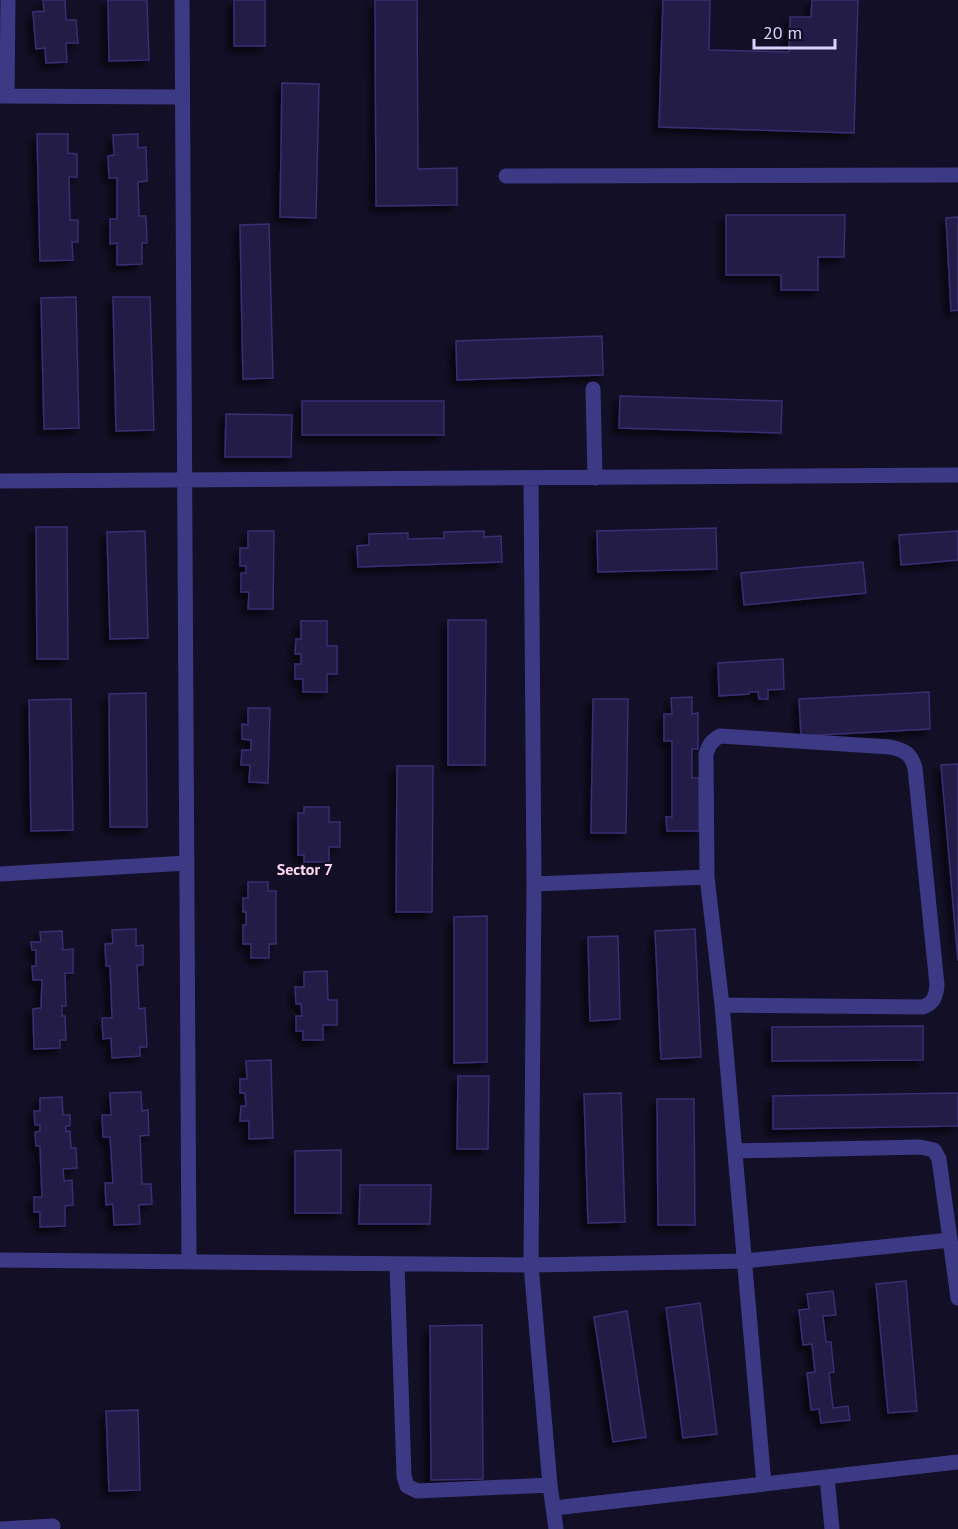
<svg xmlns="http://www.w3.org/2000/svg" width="958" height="1529" font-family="'PT Sans',sans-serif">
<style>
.building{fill:#241b47;stroke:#3b2d73;stroke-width:1.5;filter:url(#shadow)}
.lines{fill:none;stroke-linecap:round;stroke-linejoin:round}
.street{stroke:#3d3a85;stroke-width:15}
.labels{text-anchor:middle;stroke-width:4.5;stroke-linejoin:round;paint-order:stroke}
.neighbourhood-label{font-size:16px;font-weight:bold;fill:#ffd6f0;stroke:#130f26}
</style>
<defs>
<filter id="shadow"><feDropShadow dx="-5.5" dy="5.5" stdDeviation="3" flood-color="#0009"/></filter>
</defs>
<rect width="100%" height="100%" fill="#130f26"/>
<path class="building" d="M43,0h22l1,20h10l2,23h-12l1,19 -21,1 -1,-15 -9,1 -3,-37 11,-1z
M108,0h39l2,60 -40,1z
M234,0h31v46h-31z
M375,0h42l1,169 39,-1v37l-81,1z
M663,0h47l-1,50 80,2 1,-35h21l1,-17h46l-4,133 -195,-6z
M282,83l37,1 -3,134 -36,-1z
M37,134h31v19l9,1v23h-8l1,43h8v22h-6l1,18 -33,1z
M138,134v14l8,-1 1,34 -9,1 1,34h7l1,27h-5v21l-25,1v-22l-7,1v-25h7v-41h-8l-1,-22 6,-1 -1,-20z
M726,215h119l-1,42h-26v33h-37v-15h-55z
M958,217v93l-7,1 -5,-93z
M269,224l4,154 -30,1 -3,-154z
M76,297l3,131 -35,1 -3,-131z
M113,297h37l4,133 -38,1z
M602,336l1,39 -146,5 -1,-39z
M620,396l162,5 -1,32 -162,-5z
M302,401h142v34h-142z
M226,414l66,1 -1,42h-66z
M36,527h31l1,132h-31z
M716,528l1,41 -119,3 -1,-41z
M145,531l3,107 -38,1 -3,-107z
M248,531h26l-1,78h-25l1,-17h-8v-19h5v-7h-6v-18h8z
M484,531v6l17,-1 1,26 -144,5 -1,-21 12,-1v-11l39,-1v6l36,-1v-6z
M958,531v29l-57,5 -2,-30z
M863,562l3,31 -122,12 -3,-32z
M448,620h38l-1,145h-37z
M301,621h26v25h10v28h-10v18h-24v-13h-8v-15h6v-10h-6l1,-15h5z
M783,659l1,30 -16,1v9h-9l-1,-7h-9v2l-30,2 -1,-33z
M929,692l1,37 -129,7 -2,-37z
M146,693l1,134h-37l-1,-133z
M692,697v17l6,-1v36h-6v29h7v53h-32l-1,-14h6v-76h-8v-27h8l-1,-16z
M71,699l2,131 -42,1 -2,-131z
M593,699h35l-2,134h-35z
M248,708h22l-2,75 -19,-1 1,-17h-9l1,-15h9v-10l-9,-1v-15l6,1z
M958,764v197l-17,-196z
M397,766h36l-1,146h-36z
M304,807h25v15h11v25h-11v15h-25v-7h-6v-42h6z
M248,882h20v9h8v53h-7v14h-18v-14h-8v-19h3v-13h-3v-14h5z
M487,916v146l-33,1v-146z
M136,929v17l7,-1v20h-6l2,44 6,-1 2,39h-7v9l-28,2 -1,-20 -8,1 -1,-21h10l-2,-52h-4l-1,-22 8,-1 -1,-13z
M695,929l6,128 -40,2 -6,-128z
M62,931l1,19 10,-1v24h-8l1,33h-4v10h3l1,24h-6v8l-26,1 -1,-40 8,-1 1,-28h-9l-1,-14h4v-16h-4l-1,-8h10l-1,-10z
M618,936l2,83 -30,2 -2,-84z
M327,971l1,29h9v25h-14v15h-20v-9h-7v-15h6l-1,-12h-5l-1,-17h9v-15z
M923,1026v34l-151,1v-34z
M271,1060l2,78 -24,1v-18h-9l1,-15h5l-1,-13h-5v-14h7l-1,-18z
M458,1076h31l-1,73h-31z
M141,1092l1,19 6,-1 1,25 -9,1 2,48h9l1,20 -13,1 1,19 -26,1 -1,-21 -7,1 -1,-22h8l-3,-46h-7l-1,-22h9l-1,-22z
M621,1093l4,129 -37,1 -4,-129z
M958,1093v33l-185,3v-33z
M62,1097l1,18h7v11h-4v6l4,-1 1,17h5l1,20 -14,1 1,12 8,-1 1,25 -8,1v20l-25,1v-15h-6v-15h8l-2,-51h-4l-1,-14 5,-1v-6h-5l-1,-14h6v-13z
M657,1099h37l1,126h-37z
M341,1150v63h-46v-62z
M360,1185h71l-1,39h-71z
M906,1281l11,130 -29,2 -12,-129z
M833,1291l3,24 -13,1 3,26h5l3,30 -5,1 4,35 15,-2 2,14 -29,3 -2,-14 -8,1 -4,-37 8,-1 -3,-28 -9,1 -4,-35 10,-1 -2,-15z
M700,1303l17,131 -34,4 -17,-130z
M627,1311l19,126 -33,5 -19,-125z
M482,1325l1,154 -52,1 -1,-154z
M138,1410l2,80 -31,1 -3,-80z"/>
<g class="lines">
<path class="street" d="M182,0l7,1262
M0,96l182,1
M7,96l1,-96
M506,176l452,-1
M593,389l2,89
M531,478l3,406 -3,381 19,220 6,44
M0,481l958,-6
M0,874l187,-11
M534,884l173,-7
M722,1005l201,2c11,-4 13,-11 14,-22l-22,-217c-4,-15 -11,-18 -25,-21l-170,-11c-9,5 -11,9 -14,18l1,123 15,128 42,479
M735,1151l185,-4 14,3 5,9 19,139
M0,1260l531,5 214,-4 205,-21
M397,1264l7,212 3,10 10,5 133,-6
M827,1477l5,52
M554,1508l404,-46
M2,1529l51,-3"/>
</g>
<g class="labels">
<g class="neighbourhood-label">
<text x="305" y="875">Sector 7</text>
</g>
</g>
<path d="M754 39v9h81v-9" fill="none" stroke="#d9d4ff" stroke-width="3"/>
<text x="763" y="39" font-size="18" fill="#d9d4ff" stroke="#130f26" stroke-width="4.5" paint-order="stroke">20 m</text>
</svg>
